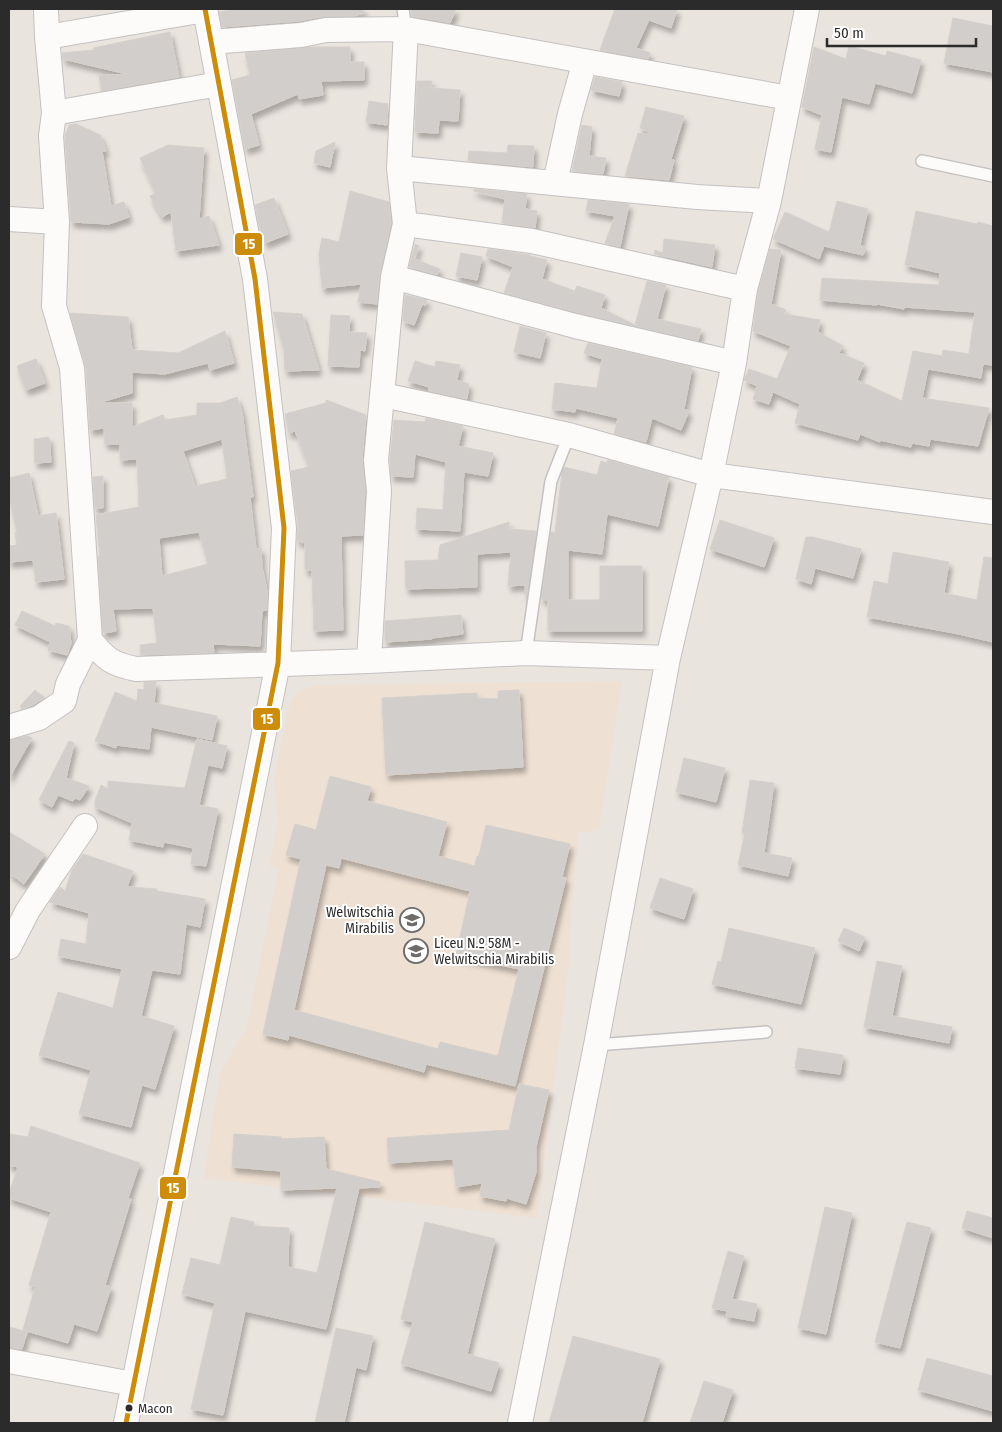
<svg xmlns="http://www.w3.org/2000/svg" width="1002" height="1432" font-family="'Fira Sans Condensed',sans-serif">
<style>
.education{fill:#eee0d3}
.building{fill:#d2cecb;stroke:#d5d0cb;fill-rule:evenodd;filter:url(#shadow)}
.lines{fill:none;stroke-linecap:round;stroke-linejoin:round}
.lane-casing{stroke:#c3c1c1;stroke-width:14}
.street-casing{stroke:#c3c1c1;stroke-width:26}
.lane{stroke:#fcfbfa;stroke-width:11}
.street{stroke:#fcfbfa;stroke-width:24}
.bus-1-casing{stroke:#fff;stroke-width:9}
.bus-1{stroke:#ce8d09;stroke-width:5}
.bus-dot{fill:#2b2b2b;stroke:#fff;stroke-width:2}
.labels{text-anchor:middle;stroke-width:4;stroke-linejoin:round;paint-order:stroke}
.bus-label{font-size:13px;fill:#2b2b2b;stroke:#fff;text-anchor:start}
.poi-label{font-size:14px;fill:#2b2b2b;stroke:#fff;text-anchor:end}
.line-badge{stroke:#fff;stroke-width:2}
.badge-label{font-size:14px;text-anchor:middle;font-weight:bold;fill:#fff}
</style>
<defs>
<filter id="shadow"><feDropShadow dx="3" dy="5.5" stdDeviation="2.5" flood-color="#0004"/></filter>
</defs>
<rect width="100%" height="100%" fill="#eae4df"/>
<path class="education" d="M622,681l-23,149 -21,3 -9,107v22l-32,256 -333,-40 16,-105 27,-47 32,-158 -10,-2 9,-45 -4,-43 16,-76 9,-12 16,-5z"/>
<path class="building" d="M236,9h128v4l-10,3h-28l-27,5 -77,6 -3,-15z
M411,9h45l-6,14 -38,-7z
M615,9h62l-6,19 -22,-8 -13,28 14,5 -2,6 -48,-9z
M953,18l40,8v46l-49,-9z
M170,32l9,45 -77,14 -3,-15 28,-2 -64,-15 -1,-6 32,-3 -1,-2z
M849,46l37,10 1,-5 34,9 -9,33 -37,-10 -6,21 -27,-7 -11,55 -16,-3 7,-34 -20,-8 12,-60 32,12z
M313,47h37v15h14v18l-43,1 2,14 -24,4 -1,-5 -47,20 8,31 -14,4 -13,-69 18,-5 -5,-22z
M595,77l27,5 -3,14 -28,-6z
M417,81h15l-1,7 29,2 -2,31 -19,-1 -1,13 -23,-1z
M369,101l19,3 -1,21 -21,-3z
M646,107l38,9 -13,43 3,1 -5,20 -44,-4 13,-43 15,2 -13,-7z
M76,124l24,11 6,16h-4l9,55 13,-4 5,15 -20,7 -38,-2 -6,-86 4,-11z
M582,125l10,2 -3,29 17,2 -3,16 -31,-3z
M335,142l-5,25 -16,-4 2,-12z
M168,145l36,3 -5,71 10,-3 10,29 -43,6 -5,-39 -9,5 -12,-21 6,-3 -16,-35z
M508,145l26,1 -1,21 -65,-6 1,-10 38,2z
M474,189l53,5 -2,15 12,2 -2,17 -33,-5 3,-24 -31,-8z
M350,191l39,11 2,21 -11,51 -3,30 -19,-2 3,-18 -39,4 -3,-34 3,-16 17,4z
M274,198l14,36 -23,9 -5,-14 -5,-24z
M588,200l41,4 -9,43 -15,-4 10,-27 -29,-5z
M837,201l31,8 -8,36 6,3 -3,7 -39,-9 -5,13 -46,-20 12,-27 44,20z
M916,211l61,13 1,-2 15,4v139l-10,-1 -2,14 -53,-9 -6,29 67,10 -11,38 -48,-7 -1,7 -17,-3 -1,4 -31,-7v2l-20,-8 -2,6 -63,-17 5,-19 -27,-12 -4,12 -16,-5 4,-13 -13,-6 5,-11 28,10 14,-33 -38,-15 5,-39 12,-43 11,1 -10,54 15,6 -2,4 36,6 -2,12 25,14 -4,7 25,10 -7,17 45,21 11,-50 29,5 1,-6 26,4 6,-42 -71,-5v2l-27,-5v1l-57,-5 2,-22 117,7 1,-12 -35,-8z
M664,239l51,6 -3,22 -58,-13 1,-4 8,3z
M415,244l4,2 -5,13 26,10 -3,6 -28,-8z
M488,249l42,6 1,1 16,4 -5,19 33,12 2,-5 28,9 -4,13 34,17 12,-44 19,4 -9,34 44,10 -3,12 -120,-28 -74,-20 9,-26 -27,-11z
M461,253l21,4 -5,23 -21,-4z
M405,295l22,5 -2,6 -2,-4 -9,23 -11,-4z
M273,312l29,2 17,56 -34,1 -1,-22z
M70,313l58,4 4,33 46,3 47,-22 9,32 -24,7 -2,-7 -43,11 -33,-2v21l-34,10h34v24l31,-12 2,5 32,-5v-12h23l17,-6 5,15 11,85h-3l6,52 5,-1 1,19 5,24v19l-5,1 -2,35 -47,-2 1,9 -73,2 -1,-10 17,-2 -4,-35 -40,1 3,22 -13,2 -5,-77h2l-4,-41 43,-8 -2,-48 -17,1v-16h-15l-1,-16 -14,2 -4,-63zM222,439l5,40 -32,7 -12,-35zM199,532l9,32 -46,12 -3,-38z
M331,315l19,1 -1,16 18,1 -2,18 -5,-1 -1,17 -31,-1z
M520,326l26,7 -6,25 -26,-6z
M588,343l104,24 -8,42 5,2 -8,19 -29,-12 -6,24 -32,-8 4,-16 -42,-10 -1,4 -23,-3 3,-26 42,5 5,-29 -18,-6z
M36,359l9,24 -19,7 -9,-24z
M415,361l20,6 1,-6 24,4 -3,15 12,4 -2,15 -38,-8v-4l-21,-6z
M326,400l40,15 -4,44 3,31 -1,16 -1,29 -22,1 2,94 -29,1 -2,-61h-7v-28l-3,1v-2h-5l1,-15 -7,-55 18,-4 -14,-36 -6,2 -4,-19 41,-11z
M426,418l37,8 -5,20 35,7 -5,23 -24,-4 -4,59 -44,-2 1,-21 26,2 3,-48 -31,-8 -2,23 -22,-1 -1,-16 4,-40 31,2z
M49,437l2,25 -16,1 -1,-24z
M608,460l61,17 -11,49 -51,-12 -5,40 -34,-4v50h32v-34h42v65h-94v-31l-7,-1 10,-67 4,1 7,-61 2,-5 33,8 4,-14 6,2z
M29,473l9,43 18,-3 8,66 -28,3 -3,-22 -24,2v-16l8,-1 -2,-12h2l-8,-38v-17z
M103,476v32h-8l-2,-31z
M720,520l54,18 -10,29 -54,-18z
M509,522v7l27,2 -10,68 -1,-14 -17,1 3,-34 -34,2v33l-71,2 -1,-28 33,-1 2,-15z
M806,537h7l48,12 -8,29 -38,-10 -4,16 -15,-5z
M893,552l56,10 -5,31 33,7 7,-43 9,1v84l-39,-9 -87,-16 7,-36 14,3z
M22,611l33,15 1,-3 13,3 2,18 -4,11 -19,-5 2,-8 -35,-17z
M461,615l2,19 -31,4v1l-47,3v-21z
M144,682h12l-2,21 63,13 -5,24 -61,-13 -2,22 -33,-4v3l-21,-7 20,-49 22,9 1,-12 6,1z
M35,690l9,8 -11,7 -11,4 -2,-3z
M519,690l4,77 -137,8 -4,-77 95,-5v5l21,1v-8z
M27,736l5,2 -23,40v-38z
M197,739l30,7 -5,22 -14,-3 -9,40 19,4 -12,57 -15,-2 2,-16 -29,-6 -1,5 -34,-7 3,-17 -37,-16v-6l6,-16 7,4v-8l77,7z
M69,741l5,2 -8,35 23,8 -9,14 -5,-2 -2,3 -15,-6 -6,12 -13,-7z
M684,758l41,10 -9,34 -40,-10z
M330,776l41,11 -4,14 80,21 -9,34 37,10 2,-10h2l7,-31 84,19 -8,33 4,1 -51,208 -89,-22 -2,8 -135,-37 -1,5 -25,-6 38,-175 -15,-4 9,-31 21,6zM341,858l129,33 -14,65 63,13 -21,87 -58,-14 -2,7 -144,-39 32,-145 13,3z
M750,780l24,3 -10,70 28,5 -4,18 -50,-11 7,-32h-3z
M9,832l36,22 -21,30 -15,-11z
M83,854l50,17 -6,16 30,2v2l48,8 -5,28 -14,-3 -6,50 -28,-4 -11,46 33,10 -19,63 -13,-4 -11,42 -52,-13 12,-44 -52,-15 19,-63 55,16 9,-39 -64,-13 3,-17 25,5 3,-31 -39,-11 10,-15 5,4 7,-21z
M660,878l33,11 -9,30 -34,-11z
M729,928l86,20 -14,56 -89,-20 6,-23 3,1z
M844,928l21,9 -6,14 -21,-10z
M877,961l25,5 -10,50 60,11 -3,16 -85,-16z
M798,1048l45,7 -3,19 -45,-6z
M519,1084l30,6 -13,57v25l-10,32 -20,-6v3l-26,-5 2,-13 -26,4 -3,-28 -64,4 -2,-25 122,-8z
M31,1126l109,37 -12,35 3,1 -26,86 6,2 -14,44 -23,-7 -6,19 -45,-13 12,-43 -6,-2 22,-73 -42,-14v-5l9,-26 -9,-2v-31l19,3z
M234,1134l47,3v2l43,-2 2,32 54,13v5l-21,1 -33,141 -81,-18 -22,104 -32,-6 24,-106 -33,-9 9,-36 29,7 11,-48 23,5 -1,4 36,2 -1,39 29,6 20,-85 -56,2v-19l-49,-4z
M825,1207l27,6 -26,121 -28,-6z
M967,1211l26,7v20l-31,-10z
M425,1222l70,17 -28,115 32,9 -8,28 -90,-27 12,-42 -12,-3z
M907,1222l24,6 -31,120 -25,-6z
M728,1251l16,5 -12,43 25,5 -3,17 -28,-5 1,-5 -15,-3z
M9,1327l18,5 -5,17 -13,-1z
M336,1328l37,8 -7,34 -10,-3 -12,56h-29z
M573,1336l87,23 -18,64h-93z
M927,1358l66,18v35l-75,-21z
M704,1381l29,9 -11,33h-32z"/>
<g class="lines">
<defs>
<path id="lane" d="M403,9l3,20
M922,161l71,15
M526,653l25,-172 18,-46
M596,1045l170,-13"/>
<path id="street" d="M46,9l1,28 7,76 -3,23 6,86 -3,84 18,62 18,272c16,19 21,24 46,29l233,-8 157,-8 142,5
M47,37l158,-27
M211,42l90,-7 25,-5 80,-1 383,69
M54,113l165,-29
M399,168l298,29 72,4
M555,183l15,-69 15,-53
M9,219l48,3
M405,224l127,17 213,48
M393,277l182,49 159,37
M383,395l186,40 142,40 282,37
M369,661l10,-170 -3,-31 17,-183 12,-53 -6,-56 7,-139
M9,727l30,-9 25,-17 4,-17 22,-44
M9,947l19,-37 57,-84
M9,1361l124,23
M126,1423l152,-760 6,-135 -29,-249 -50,-270
M520,1423l76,-378 72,-387 43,-183 23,-112 11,-74 24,-88 38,-192"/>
</defs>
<use href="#lane" class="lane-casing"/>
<use href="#street" class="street-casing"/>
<use href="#lane" class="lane"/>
<use href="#street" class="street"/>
<defs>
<path id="bus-1" d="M126,1423l152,-760 6,-135 -29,-249 -50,-270"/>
</defs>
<use href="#bus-1" class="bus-1-casing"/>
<use href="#bus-1" class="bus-1"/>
</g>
<defs>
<symbol id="school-ring" viewBox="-11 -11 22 22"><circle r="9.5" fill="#fff" stroke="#6e6c6a" stroke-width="1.5"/><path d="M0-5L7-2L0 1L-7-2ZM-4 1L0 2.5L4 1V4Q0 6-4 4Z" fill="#6e6c6a"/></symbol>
</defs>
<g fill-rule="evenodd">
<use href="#school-ring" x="398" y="906" width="28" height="28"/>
<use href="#school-ring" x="402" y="937" width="28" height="28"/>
</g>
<circle class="bus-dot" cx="129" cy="1408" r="4.5"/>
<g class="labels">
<g class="bus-label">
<text x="138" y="1413">Macon</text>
</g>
<g class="poi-label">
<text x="394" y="917">Welwitschia<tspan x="394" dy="16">Mirabilis</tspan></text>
<text x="434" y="948" text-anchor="start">Liceu N.º 58M -<tspan x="434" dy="16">Welwitschia Mirabilis</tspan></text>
</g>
</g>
<g class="line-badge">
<rect x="234" y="232" width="29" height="24" rx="5" fill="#ce8d09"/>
<rect x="252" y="707" width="29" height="24" rx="5" fill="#ce8d09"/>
<rect x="159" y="1176" width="28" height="24" rx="5" fill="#ce8d09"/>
</g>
<g class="badge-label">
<text x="249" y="249">15</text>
<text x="267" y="724">15</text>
<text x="173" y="1193">15</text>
</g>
<rect width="1002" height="1432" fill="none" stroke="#2b2b2b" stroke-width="20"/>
<path d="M827 38v8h149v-8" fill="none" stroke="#2b2b2b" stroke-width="2.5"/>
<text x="834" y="38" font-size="15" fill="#2b2b2b" stroke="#ffffff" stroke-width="4" paint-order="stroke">50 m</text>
</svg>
